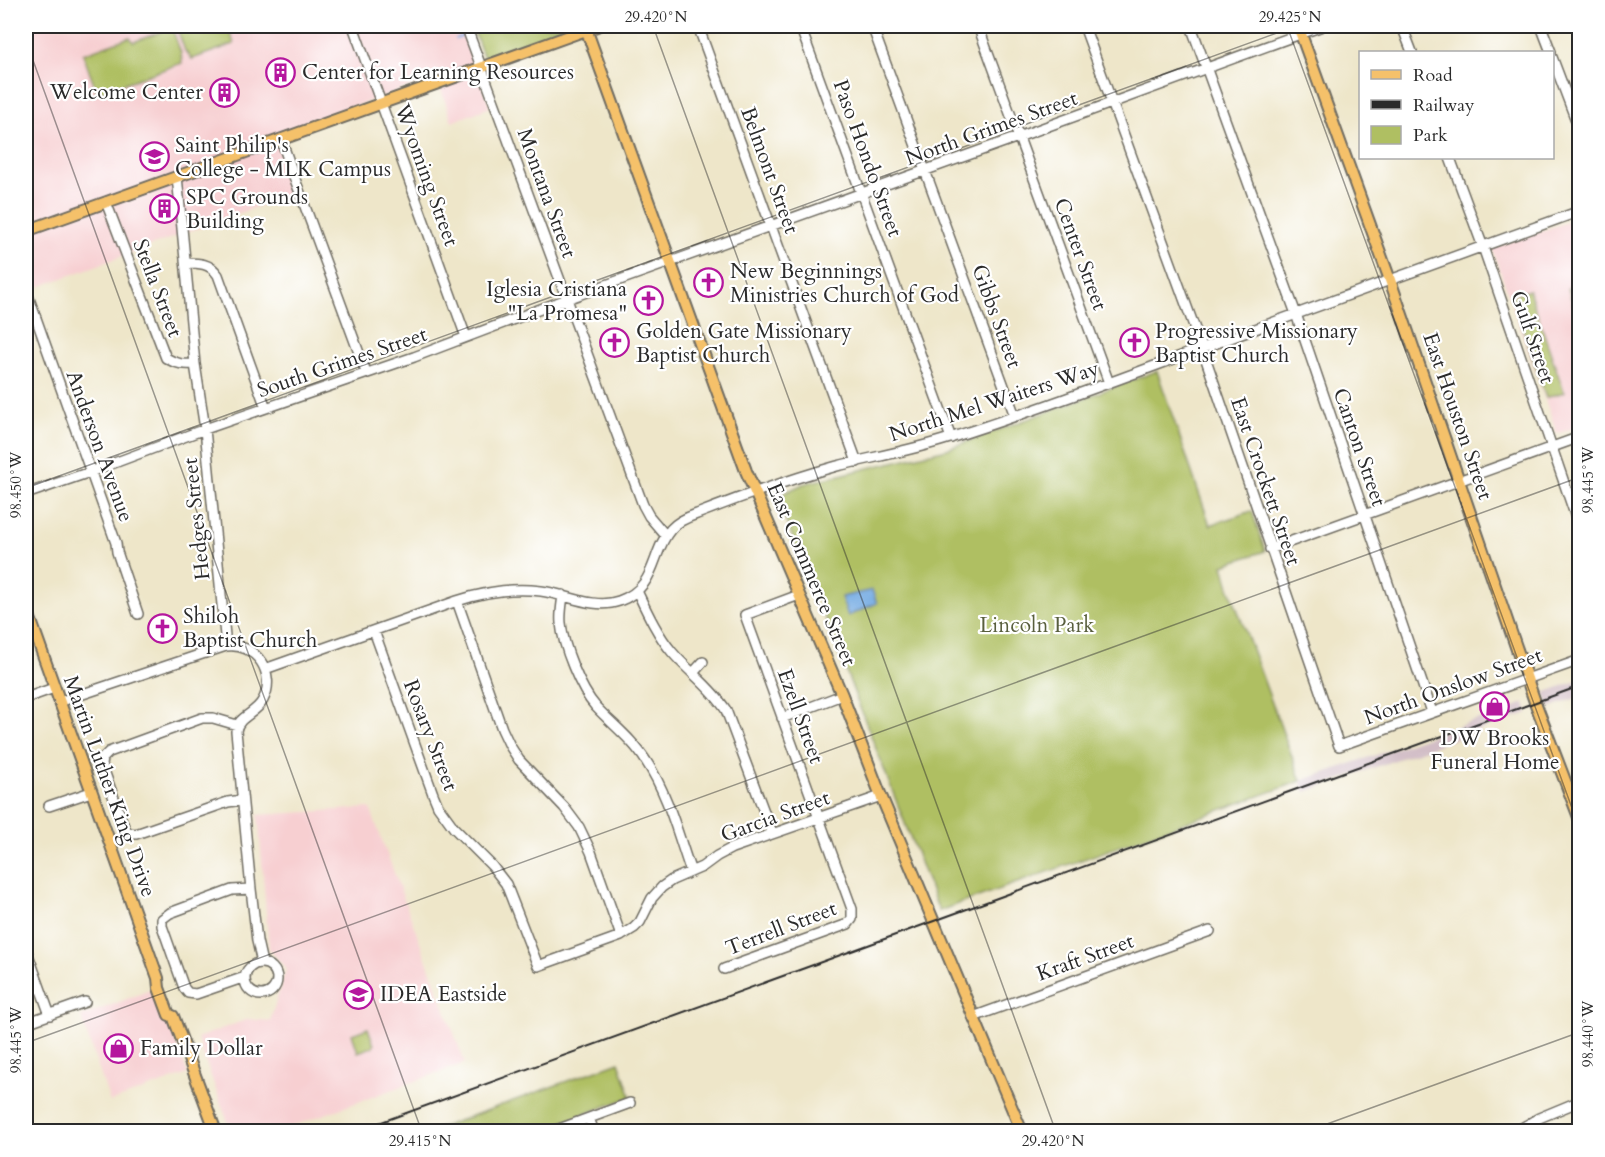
<svg xmlns="http://www.w3.org/2000/svg" width="1605" height="1157" font-family="Cardo,serif">
<style>
.built{fill:#f7cfd1}
.industrial{fill:#d2bdc6}
.green{fill:#afbf62;stroke:#6d7546;stroke-width:1.5}
.water{fill:#74abe3;stroke:#506b87;stroke-width:1.5}
.lines{fill:none;stroke-linecap:round;stroke-linejoin:round}
.stream{stroke:#74abe3;stroke-width:2}
.minor-casing{stroke:#6f6c62;stroke-width:12}
.major-casing{stroke:#6f6c62;stroke-width:14}
.minor{stroke:#fff;stroke-width:9}
.major{stroke:#f5c16b;stroke-width:10}
.rail{stroke:#2b2b2b;stroke-width:2}
.ticks{fill:none;stroke:#2b2b2b;stroke-width:1.5;stroke-opacity:0.45}
.labels{text-anchor:middle;stroke-width:4.5;stroke-linejoin:round;paint-order:stroke}
.poi-label{font-size:21px;fill:#2b2b2b;stroke:#fff;text-anchor:start}
.street-label{font-size:21px;fill:#2b2b2b;stroke:#fff}
.park-label{font-size:21px;fill:#595f3e;stroke:#fff}
.neatline{fill:none;stroke:#2b2b2b;stroke-width:2}
.ticks-label{font-size:15px;text-anchor:middle;fill:#2b2b2b}
</style>
<rect width="100%" height="100%" fill="#fff"/>
<filter id="ink" filterUnits="userSpaceOnUse"><feTurbulence type="fractalNoise" baseFrequency=".0167" numOctaves="2"/><feDisplacementMap in="SourceGraphic" scale="12" xChannelSelector="R" yChannelSelector="G"/><feConvolveMatrix kernelMatrix="1 2 1 2 8 2 1 2 1" color-interpolation-filters="sRGB"/></filter>
<filter id="wash" filterUnits="userSpaceOnUse"><feTurbulence type="fractalNoise" baseFrequency=".008" numOctaves="4" result="noise"/><feDisplacementMap in="SourceGraphic" scale="24" xChannelSelector="R" yChannelSelector="G"/><feGaussianBlur stdDeviation="1.35" result="paint"/><feColorMatrix in="noise" values="0 0 0 0 0 0 0 0 0 0 0 0 0 0 0 0 0 1.4 0 .05"/><feComposite in="paint" operator="in"/></filter>
<g filter="url(#wash)">
<rect width="100%" height="100%" fill="#eee6c9"/>
<path class="built" d="M26,26h435l29,81 -38,15 -15,-45 -162,58 20,58 -265,97 -4,-13z
M1579,218v208l-22,8 -65,-186z
M370,808l95,255 -186,68h-48l-34,-93 51,-19 22,2 16,-52 -17,-20 -11,-134z
M155,988l33,86 -78,28 -29,-85z"/>
<path class="industrial" d="M1579,680v17l-30,11 -5,-15z
M1525,703l3,10 -223,79 -4,-11z
M1579,1120v11h-25z"/>
<path class="green" d="M176,26h52l6,18 -42,15 -7,-8z
M472,26h102l-88,32 -3,-3z
M172,28l9,25 1,10 -85,30 -14,-39 47,-17 3,5z
M1579,284h1l-1,38 -11,-34z
M1529,290l35,102 -18,6 -34,-102z
M1157,371l53,154 42,-14 13,40 -42,14 6,22 72,194 -362,130 -127,-327 -36,-87 27,-13 144,-35z
M368,1028l6,17 -2,2 -14,5 -6,-18z
M619,1062l12,35 -93,34h-107z"/>
<path class="water" d="M872,590l5,13 -29,13 -7,-19z"/>
<g class="lines">
<path class="stream" d="M456,39l7,-3"/>
</g>
</g>
<g filter="url(#ink)">
<g class="lines">
<defs>
<path id="minor" d="M353,26l113,311
M466,26l177,479 6,11 17,20
M698,26l159,436
M800,26l151,412
M872,26l143,390
M978,26l131,357
M1084,26l118,322 137,398 241,-86
M1191,26l105,288 136,398
M1402,26l10,26
M1541,26l10,26
M1552,57l28,74
M281,139l15,43 70,190
M1450,158l33,89 97,282
M177,176l18,188 10,65 21,217
M106,202l60,156c10,6 18,7 29,6
M186,263c13,0 24,0 32,12l48,133
M26,290l90,253 1,9 21,62
M26,494l64,-22 115,-43 209,-72 153,-58 451,-162 304,-111
M1270,549l310,-112
M637,591c10,21 20,43 35,61 17,20 39,35 54,58l46,123
M563,595c-1,9 -3,19 -2,28 2,23 19,66 35,84 17,18 37,33 50,54 22,33 32,74 45,111
M457,601l45,128 8,17 9,14 45,47 15,20 12,25 30,84
M374,631l59,163 5,12 16,22 38,38 14,18 32,82 83,-30 13,-8 6,-6 12,-24 10,-11 10,-7 30,-13 15,-11 15,-8 149,-52
M265,669l192,-68c27,-9 55,-14 84,-10 25,3 53,19 78,10 39,-14 31,-48 52,-72 7,-8 17,-12 26,-15 46,-18 93,-35 140,-48 37,-9 76,-16 113,-28 92,-29 182,-64 272,-97 119,-43 238,-86 358,-130
M693,673l10,-11
M26,698l28,-10
M59,702l167,-56c30,-4 51,28 37,54 -7,14 -25,16 -27,31l15,158 6,52 5,22
M782,718l60,-23
M237,725l-24,-7h-11l-93,34 -6,6 -1,7 23,64 4,4 7,1 92,-32 14,-2
M49,806l42,-14
M26,949l24,66
M245 979a16 16 0 1 1 32 0a16 16 0 1 1-32 0Z
M724,969l124,-45 4,-5v-10l-107,-294 54,-20
M245,977l-49,17 -8,-1 -4,-5 -22,-62v-7l8,-6 62,-23 19,-1
M973,1017l237,-86
M26,1023l59,-21
M589,1118l5,14
M551,1132l79,-29
M1515,1132l24,-14 41,-17"/>
<path id="major" d="M585,26l161,445 96,224 39,101 141,336
M1298,26l92,254 145,422 45,118
M26,231l571,-205
M26,607l132,371 1,10 10,27 4,1 43,116"/>
</defs>
<use href="#minor" class="minor-casing"/>
<use href="#major" class="major-casing"/>
<use href="#minor" class="minor"/>
<use href="#major" class="major"/>
<path class="rail" d="M354,1132l1226,-446"/>
</g>
</g>
<path class="ticks" d="M653,26l403,1106M1287,26l293,804M26,41l396,1091M26,488l1270,-462M26,1043l1554,-566M1305,1132l275,-100"/>
<defs>
<symbol id="building-ring" viewBox="-11 -11 22 22"><circle r="9.5" fill="#fff" stroke="#b5179e" stroke-width="1.5"/><path d="M-4-6H4V6H1V3H-1V6H-4ZM-2.5-4.3h1.7v1.8h-1.7ZM.8-4.3h1.7v1.8H.8ZM-2.5-1h1.7V.8h-1.7ZM.8-1h1.7V.8H.8Z" fill="#b5179e"/></symbol>
<symbol id="university-ring" viewBox="-11 -11 22 22"><circle r="9.5" fill="#fff" stroke="#b5179e" stroke-width="1.5"/><path d="M0-5L7-2L0 1L-7-2ZM-4 1L0 2.5L4 1V4Q0 6-4 4Z" fill="#b5179e"/></symbol>
<symbol id="church-ring" viewBox="-11 -11 22 22"><circle r="9.5" fill="#fff" stroke="#b5179e" stroke-width="1.5"/><path d="M-1.2-6h2.4v3.5h3.3v2.4h-3.3V6h-2.4V-.1h-3.3v-2.4h3.3Z" fill="#b5179e"/></symbol>
<symbol id="shop-ring" viewBox="-11 -11 22 22"><circle r="9.5" fill="#fff" stroke="#b5179e" stroke-width="1.5"/><path d="M-5-2.5h2.3a2.7 3.5 0 0 1 5.4 0H5L5.5 6h-11ZM-1.5-2.5h3a1.5 2.3 0 0 0-3 0Z" fill="#b5179e"/></symbol>
<symbol id="school-ring" viewBox="-11 -11 22 22"><circle r="9.5" fill="#fff" stroke="#b5179e" stroke-width="1.5"/><path d="M0-5L7-2L0 1L-7-2ZM-4 1L0 2.5L4 1V4Q0 6-4 4Z" fill="#b5179e"/></symbol>
</defs>
<g fill-rule="evenodd">
<use href="#building-ring" x="264" y="56" width="33" height="33"/>
<use href="#building-ring" x="208" y="76" width="33" height="33"/>
<use href="#university-ring" x="138" y="140" width="33" height="33"/>
<use href="#building-ring" x="148" y="192" width="33" height="33"/>
<use href="#church-ring" x="692" y="266" width="33" height="33"/>
<use href="#church-ring" x="632" y="284" width="33" height="33"/>
<use href="#church-ring" x="598" y="326" width="33" height="33"/>
<use href="#church-ring" x="1118" y="326" width="33" height="33"/>
<use href="#church-ring" x="146" y="612" width="33" height="33"/>
<use href="#shop-ring" x="1478" y="690" width="33" height="33"/>
<use href="#school-ring" x="342" y="978" width="33" height="33"/>
<use href="#shop-ring" x="102" y="1032" width="33" height="33"/>
</g>
<g class="labels">
<g class="poi-label">
<text x="302" y="79">Center for Learning Resources</text>
<text x="203" y="99" text-anchor="end">Welcome Center</text>
<text x="175" y="152">Saint Philip's<tspan x="175" dy="24">College - MLK Campus</tspan></text>
<text x="186" y="204">SPC Grounds<tspan x="186" dy="24">Building</tspan></text>
<text x="730" y="278">New Beginnings<tspan x="730" dy="24">Ministries Church of God</tspan></text>
<text x="627" y="296" text-anchor="end">Iglesia Cristiana<tspan x="627" dy="24">"La Promesa"</tspan></text>
<text x="636" y="338">Golden Gate Missionary<tspan x="636" dy="24">Baptist Church</tspan></text>
<text x="1155" y="338">Progressive Missionary<tspan x="1155" dy="24">Baptist Church</tspan></text>
<text x="183" y="623">Shiloh<tspan x="183" dy="24">Baptist Church</tspan></text>
<text x="1495" y="745" text-anchor="middle">DW Brooks<tspan x="1495" dy="24">Funeral Home</tspan></text>
<text x="380" y="1001">IDEA Eastside</text>
<text x="140" y="1055">Family Dollar</text>
</g>
<g class="street-label">
<text transform="translate(991 128) rotate(-20)" y="7">North Grimes Street</text>
<text transform="translate(868 158) rotate(70)" y="7">Paso Hondo Street</text>
<text transform="translate(770 170) rotate(70)" y="7">Belmont Street</text>
<text transform="translate(427 175) rotate(70)" y="7">Wyoming Street</text>
<text transform="translate(547 193) rotate(70)" y="7">Montana Street</text>
<text transform="translate(1081 254) rotate(70)" y="7">Center Street</text>
<text transform="translate(158 288) rotate(69)" y="7">Stella Street</text>
<text transform="translate(997 316) rotate(70)" y="7">Gibbs Street</text>
<text transform="translate(1533 337) rotate(71)" y="7">Gulf Street</text>
<text transform="translate(342 362) rotate(-19)" y="7">South Grimes Street</text>
<text transform="translate(994 401) rotate(-18)" y="7">North Mel Waiters Way</text>
<text transform="translate(1458 416) rotate(71)" y="7">East Houston Street</text>
<text transform="translate(100 446) rotate(70)" y="7">Anderson Avenue</text>
<text transform="translate(1360 447) rotate(71)" y="7">Canton Street</text>
<text transform="translate(1266 481) rotate(71)" y="7">East Crockett Street</text>
<text transform="translate(196 519) rotate(-96)" y="7">Hedges Street</text>
<text transform="translate(812 574) rotate(67)" y="7">East Commerce Street</text>
<text transform="translate(1453 686) rotate(-20)" y="7">North Onslow Street</text>
<text transform="translate(801 716) rotate(70)" y="7">Ezell Street</text>
<text transform="translate(431 735) rotate(69)" y="7">Rosary Street</text>
<text transform="translate(110 786) rotate(70)" y="7">Martin Luther King Drive</text>
<text transform="translate(775 816) rotate(-20)" y="7">Garcia Street</text>
<text transform="translate(781 928) rotate(-21)" y="7">Terrell Street</text>
<text transform="translate(1085 957) rotate(-20)" y="7">Kraft Street</text>
</g>
<g class="park-label">
<text x="1037" y="632">Lincoln Park</text>
</g>
</g>
<rect width="1605" height="1157" fill="none" stroke="#fff" stroke-width="66"/>
<rect x="1359" y="51" width="195" height="108" fill="#ffffff" stroke="#aaaaaa" stroke-width="1.5"/>
<rect x="1371" y="70" width="30" height="9" fill="#f5c16b" stroke="#aaaaaa" stroke-width="1.5"/>
<text x="1413" y="81" font-size="18" fill="#2b2b2b">Road</text>
<rect x="1371" y="100" width="30" height="9" fill="#2b2b2b" stroke="#aaaaaa" stroke-width="1.5"/>
<text x="1413" y="111" font-size="18" fill="#2b2b2b">Railway</text>
<rect x="1371" y="126" width="30" height="18" fill="#afbf62" stroke="#aaaaaa" stroke-width="1.5"/>
<text x="1413" y="141" font-size="18" fill="#2b2b2b">Park</text>
<rect x="33" y="33" width="1539" height="1091" class="neatline"/>
<g class="ticks-label">
<text x="656" y="22">29.420°N</text>
<text x="1290" y="22">29.425°N</text>
<text transform="translate(1588 480) rotate(-90)" y="5">98.445°W</text>
<text transform="translate(16 485) rotate(-90)" y="5">98.450°W</text>
<text transform="translate(1588 1034) rotate(-90)" y="5">98.440°W</text>
<text transform="translate(16 1040) rotate(-90)" y="5">98.445°W</text>
<text x="420" y="1146">29.415°N</text>
<text x="1053" y="1146">29.420°N</text>
</g>
</svg>
